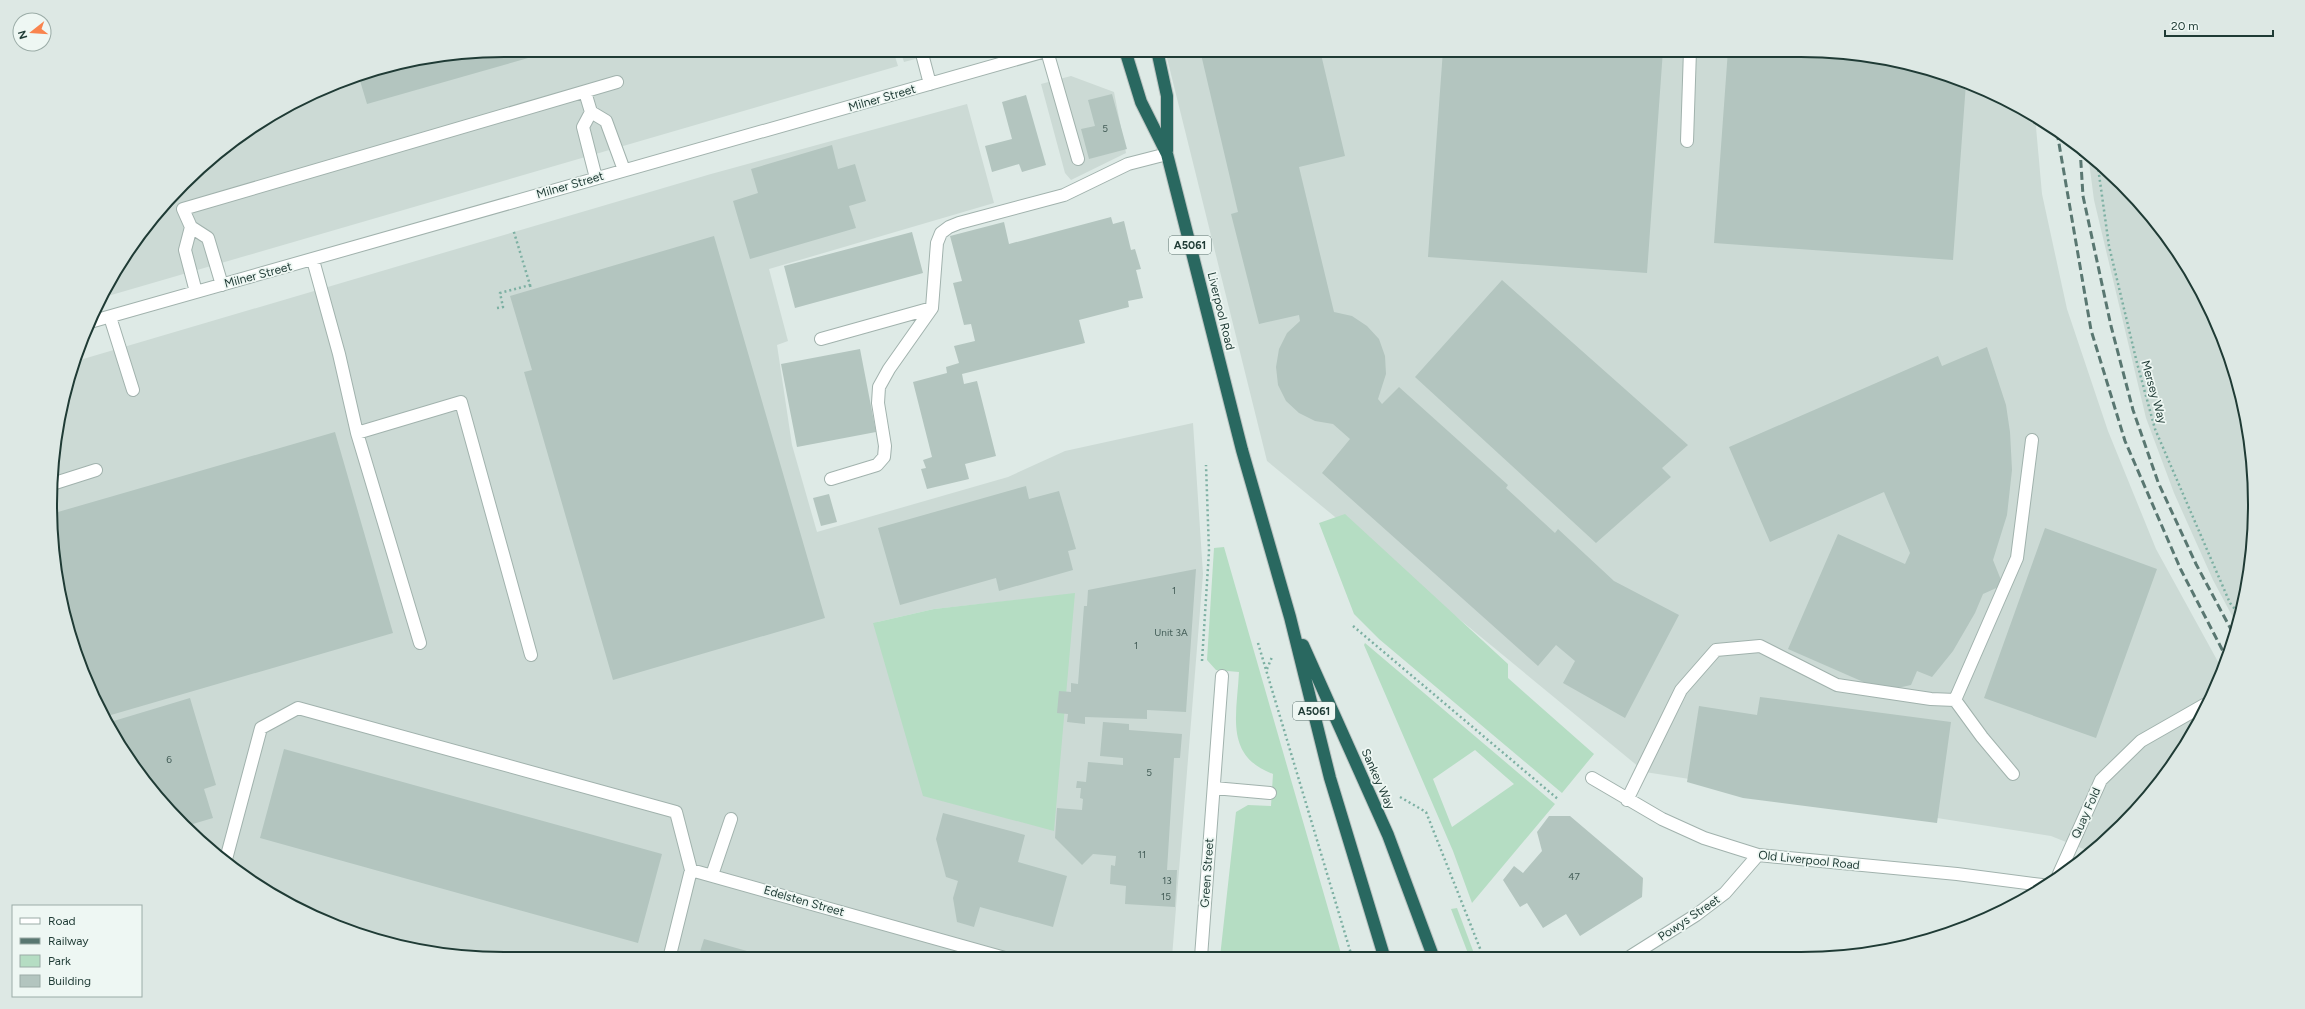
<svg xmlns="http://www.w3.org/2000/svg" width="2305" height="1009" font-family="Figtree,sans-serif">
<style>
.built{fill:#ccdad5;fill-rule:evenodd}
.green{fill:#b5ddc3;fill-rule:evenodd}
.building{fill:#b3c5bf}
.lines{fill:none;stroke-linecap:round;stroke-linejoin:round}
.minor-casing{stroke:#a1b2ad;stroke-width:14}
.highway-casing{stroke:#bcc4c2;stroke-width:14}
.path{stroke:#7db0a3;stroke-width:2.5;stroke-dasharray:2 3;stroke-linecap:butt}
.minor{stroke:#fff;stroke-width:12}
.highway{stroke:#296860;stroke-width:12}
.rail{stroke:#597771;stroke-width:3;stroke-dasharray:8 4;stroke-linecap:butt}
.labels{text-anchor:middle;stroke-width:3.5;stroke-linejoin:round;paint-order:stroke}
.number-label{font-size:10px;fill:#445e58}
.shield{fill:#eef7f3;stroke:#5d736e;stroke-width:1}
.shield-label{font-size:11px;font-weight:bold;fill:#1f3b35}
.street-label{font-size:12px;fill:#1f3b35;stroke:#eef7f3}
.rim{fill:none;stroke:#1f3b35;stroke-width:2}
</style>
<rect width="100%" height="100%" fill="#deeae6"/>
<path class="built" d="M505,50h388l5,16 -797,232 10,-21 52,-72 42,-42 72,-52 81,-37 58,-15z
M900,50h49l-45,12z
M1165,50h636l88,9 58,15 81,37 7,5 7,78 25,115 41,122 48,118 66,120 -44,88 -36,47 -51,48 -40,-16 -406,-64 -378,-311z
M1071,76l43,16 12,61 -55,27 -6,-7 -24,-89z
M967,104l27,99 -225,66 19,72 -11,4 15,100 25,87 191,-55 57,-26 128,-28 10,151 -31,383 -668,2 -88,-9 -58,-15 -81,-37 -49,-33 -65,-61 -52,-72 -26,-54 -26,-85 -9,-89 9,-88 14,-54 638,-188zM1075,594l-202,29 61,-14z
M2088,154l12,9 61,65 47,76 32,83 14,88 -3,89 -14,61 -24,-45 -39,-87 -28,-75 -52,-218z"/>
<path class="green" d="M1345,514l163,150v14l86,76 -32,39 -183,-154 -25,-25 -35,-91z
M1224,547l118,410h-122l16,-145 12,-7 23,1 2,-32c-49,-18 -36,-60 -34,-102l-23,-2 -9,-10 7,-112z
M1075,593l-21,238 -131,-35 -50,-173 61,-14z
M1365,643l190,161 -83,99 -19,-52 -89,-206zM1475,750l39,34 -62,43 -19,-48z
M1457,908l18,48h-6l-18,-47z"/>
<path class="building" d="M505,50h51l-189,54 -9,-30 58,-15z
M1200,50h120l25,106 -46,11 35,145 18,4 15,10 12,13 6,17 1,18 -8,25 4,5 17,-17 109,98 -2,3 49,45 3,-4 56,52 65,34 -54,103 -62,-35 12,-22 -19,-16 -18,21 -216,-193 28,-34 -17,-15 -18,-3 -16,-8 -13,-12 -8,-16 -2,-18 3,-18 8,-16 13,-12 -1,-6 -40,9 -28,-110 7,-2z
M1443,50h220l-16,223 -219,-16z
M1728,50h73l88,9 58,15 19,9 -13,177 -239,-17z
M1112,94l15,55 -38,10 -8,-30 14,-3 -7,-26z
M1026,95l20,70 -24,7 -3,-8 -27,8 -7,-26 27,-7 -10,-37z
M832,145l6,24 17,-5 11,37 -17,5 7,22 -106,31 -17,-58 25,-8 -7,-24z
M1111,217l2,7 11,-3 7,29 4,-1 6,20 -5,1 7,28 -15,3 1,6 -50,13 6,23 -123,31 2,10 13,-3 19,75 -31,8 4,15 -42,10 -6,-20 5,-1 -3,-8 9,-3 -19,-75 34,-9 -1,-6 13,-4 -5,-17 21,-5 -4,-17 -7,1 -11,-42 9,-2 -12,-45 54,-14 5,22z
M912,232l11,41 -128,35 -11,-42z
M714,236l111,382 -212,62 -89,-308 8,-2 -22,-74z
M1502,280l186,165 -26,23 9,9 -75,66 -181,-166z
M1987,347l19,58 4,27 2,38 -5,45 -14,45 10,25 -20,9 -8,19 -22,38 -21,26 -15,-6 -6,14 -27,6 -96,-42 50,-115 67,30 5,-11 -26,-61 -114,50 -41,-95 209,-91 4,10z
M860,349l16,83 -79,15 -16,-83z
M335,432l58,201 -289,84 -19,-39 -26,-85 -8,-79z
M1026,486l3,13 30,-8 17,58 -8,2 5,19 -74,21 -3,-13 -96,27 -22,-77z
M829,494l8,28 -16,4 -8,-28z
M2045,528l112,41 -61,169 -112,-40z
M1196,569l-10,143 -39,-2v9l-62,-2v7l-18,-2 1,-8 -11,-1 2,-22 12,1v-9l7,1 6,-78h3l1,-16z
M1760,697l191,25 -14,101 -194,-25 -56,-16 12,-76 58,9z
M190,698l26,87 -12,4 9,29 -27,8 -23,-22 -56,-81z
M1103,722l26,2v6l53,4 -2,24h-6l-7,112h10l-2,37 -50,-3 1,-18 -16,-2 1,-19 4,1 1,-10 -23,-2 -11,11 -27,-27 2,-30 25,2 1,-11 -3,-1 1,-10h-5l1,-7 9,1 2,-20 35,3v-7l-23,-2z
M284,749l378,105 -24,89 -378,-105z
M943,813l82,22 -7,27 49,14 -14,51 -73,-20 -6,20 -17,-5 -4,-24 5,-17 -12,-4 -10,-38z
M1549,816h21l73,62 -1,19 -62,39 -14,-22 -23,14 -16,-25 -7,4 -17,-27 11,-14 9,7 19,-22 -5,-19z
M704,939l68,19h-74z"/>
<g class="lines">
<defs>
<path id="minor" d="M921,50l9,34
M1047,51l31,108
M585,92l6,20 -8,15 13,51
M591,112l15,9 18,49
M1687,141l3,-91
M191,227l-6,23 11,42
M313,260l26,94 18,79 63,210
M222,285l-14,-47 -17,-11 -8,-18 434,-127
M110,317l23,73
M90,322l959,-272
M821,339l111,-31
M357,433l104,-31 70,253
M831,479l46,-14 7,-8 1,-11 -7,-43 1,-16 10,-18 43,-61 5,-65 4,-10 8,-6 10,-4 105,-28 64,-31 39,-10
M52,484l44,-14
M1955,700l27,37 31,37
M1592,778l70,41 42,19 54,17 199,19 85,11
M1214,788l56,5
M1627,800l54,-110 35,-40 44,-4 77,39 94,14 24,1 62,-142 15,-118
M225,863l36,-135 37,-20 378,104 15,58
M712,875l19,-56
M2058,876l43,-96 40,-39 63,-36
M1631,956l65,-41 29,-22 33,-38
M1201,957l21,-281
M669,959l22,-89 314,88"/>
<path id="highway" d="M1125,50l16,52 26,52 75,296 48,167 40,161 54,178
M1157,50l10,46v55
M1303,645l85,190 45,121"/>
</defs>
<use href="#minor" class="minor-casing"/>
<use href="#highway" class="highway-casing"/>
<path class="path" d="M2097,160l12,86 28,117 18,66 75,174 9,11
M530,285l1,5
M497,308l6,-1 -3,-14 30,-8 -17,-56
M1353,626l206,174
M1258,643l94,314
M1202,661l7,-110 -3,-86
M1267,669l5,-12
M1400,797l26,15 57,144"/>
<use href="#minor" class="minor"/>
<use href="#highway" class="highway"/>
<path class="rail" d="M2057,132l34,198 34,111 56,129 46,89
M2080,148l3,48 28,130 22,84 25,72 38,82 38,71"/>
</g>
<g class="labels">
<g class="number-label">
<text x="1105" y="132">5</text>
<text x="1174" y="594">1</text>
<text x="1171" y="636">Unit 3A</text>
<text x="1136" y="649">1</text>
<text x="169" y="763">6</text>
<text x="1149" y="776">5</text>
<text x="1142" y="858">11</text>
<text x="1574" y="880">47</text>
<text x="1167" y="884">13</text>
<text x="1166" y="900">15</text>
</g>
<g class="shield">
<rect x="1169" y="236" width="42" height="18" rx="3"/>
<rect x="1293" y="702" width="42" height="18" rx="3"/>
</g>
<g class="shield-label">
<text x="1190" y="249">A5061</text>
<text x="1314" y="715">A5061</text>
</g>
<g class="street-label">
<text transform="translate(882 98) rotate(-16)" y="4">Milner Street</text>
<text transform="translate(570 185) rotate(-16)" y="4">Milner Street</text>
<text transform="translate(258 275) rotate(-15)" y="4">Milner Street</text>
<text transform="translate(1221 311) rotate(76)" y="4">Liverpool Road</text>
<text transform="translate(2154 392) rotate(74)" y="4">Mersey Way</text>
<text transform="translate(1378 779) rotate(66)" y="4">Sankey Way</text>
<text transform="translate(2086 813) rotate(-66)" y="4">Quay Fold</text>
<text transform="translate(1809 860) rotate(6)" y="4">Old Liverpool Road</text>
<text transform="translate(1207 873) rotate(-86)" y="4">Green Street</text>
<text transform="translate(804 901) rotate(16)" y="4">Edelsten Street</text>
<text transform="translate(1689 918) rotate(-34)" y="4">Powys Street</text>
</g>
</g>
<path d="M0 0H2305V1009H0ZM504 57H1801A447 447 0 0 1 2248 504V505A447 447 0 0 1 1801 952H504A447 447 0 0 1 57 505V504A447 447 0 0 1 504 57Z" fill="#dde8e4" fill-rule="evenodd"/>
<path class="rim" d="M504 57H1801A447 447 0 0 1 2248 504V505A447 447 0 0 1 1801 952H504A447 447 0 0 1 57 505V504A447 447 0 0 1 504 57Z"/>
<rect x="12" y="905" width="130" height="92" fill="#eef7f3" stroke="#9baca7"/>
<rect x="20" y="918" width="20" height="6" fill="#ffffff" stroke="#9baca7"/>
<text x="48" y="925" font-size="12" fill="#1f3b35">Road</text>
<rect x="20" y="938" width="20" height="6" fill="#597771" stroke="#9baca7"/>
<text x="48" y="945" font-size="12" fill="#1f3b35">Railway</text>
<rect x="20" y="955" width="20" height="12" fill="#b5ddc3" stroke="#9baca7"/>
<text x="48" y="965" font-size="12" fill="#1f3b35">Park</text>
<rect x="20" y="975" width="20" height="12" fill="#b3c5bf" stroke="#9baca7"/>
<text x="48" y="985" font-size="12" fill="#1f3b35">Building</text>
<g transform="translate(32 32) rotate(253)"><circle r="19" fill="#eef7f3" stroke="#9baca7"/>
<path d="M0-3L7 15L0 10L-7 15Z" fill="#f9844e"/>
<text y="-6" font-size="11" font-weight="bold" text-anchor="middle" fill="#1f3b35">N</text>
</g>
<path d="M2165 30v6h108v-6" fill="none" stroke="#1f3b35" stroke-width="2"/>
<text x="2171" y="30" font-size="12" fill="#1f3b35" stroke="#eef7f3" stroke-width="3" paint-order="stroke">20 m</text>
</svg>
